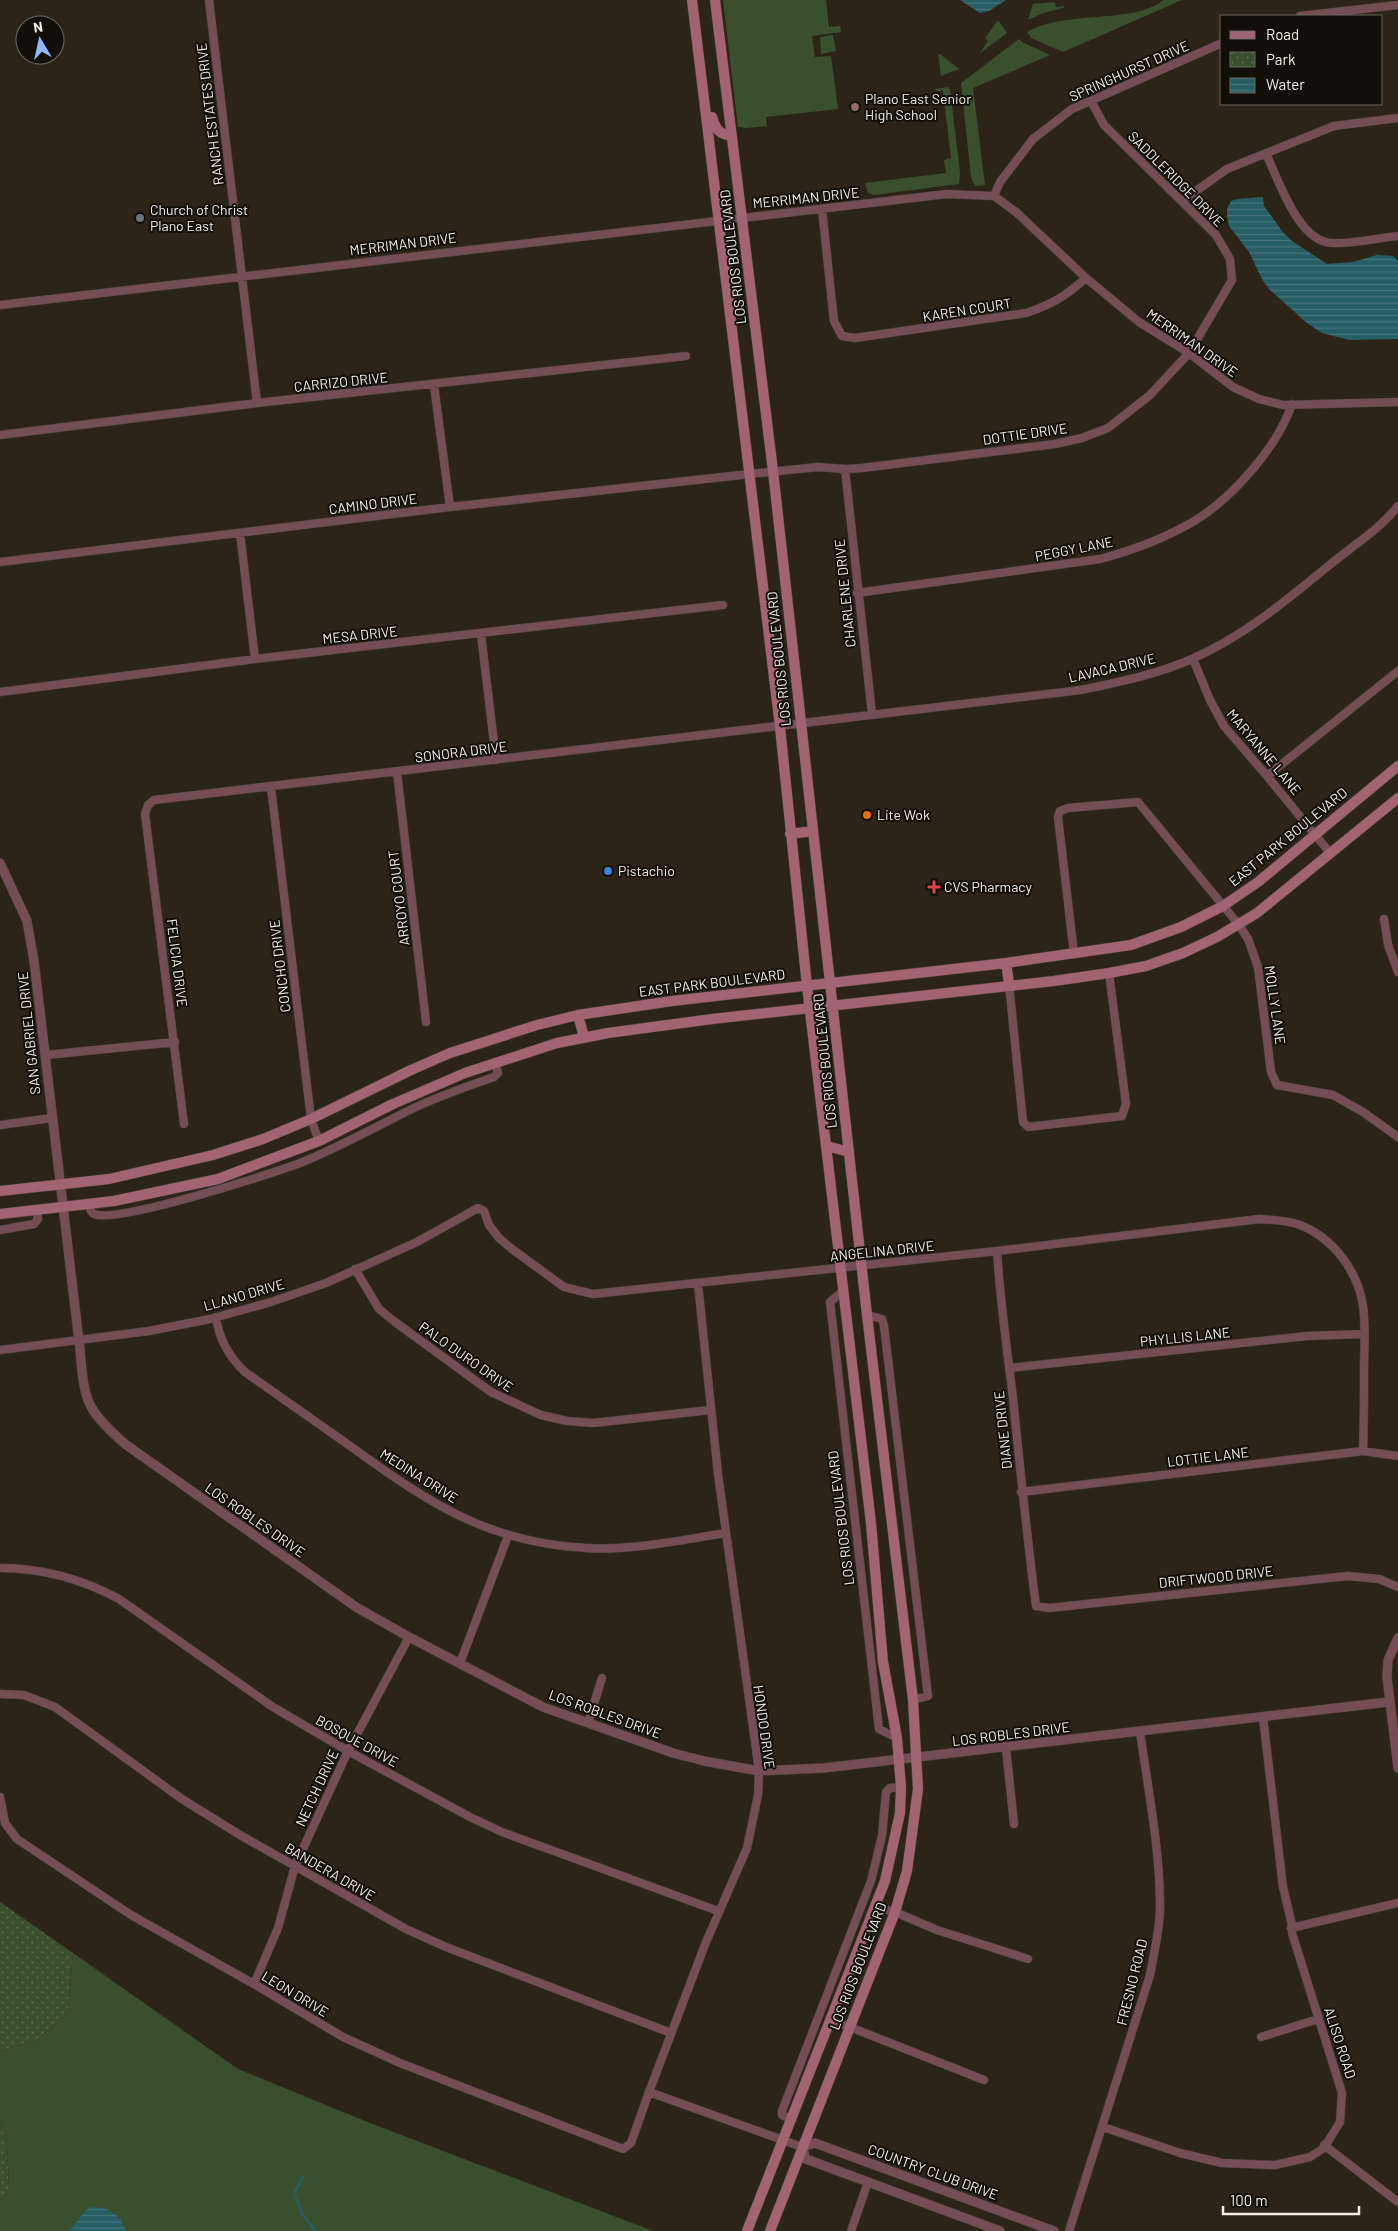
<svg xmlns="http://www.w3.org/2000/svg" width="1398" height="2231" font-family="Barlow,sans-serif">
<style>
.grass{fill:#394f2e}
.park{fill:url(#park-dots)}
.water{fill:url(#water-rules)}
.lines{fill:none;stroke-linecap:round;stroke-linejoin:round}
.stream{stroke:#265e65;stroke-width:2.5}
.minor-casing{stroke:#484134;stroke-width:9}
.tertiary-casing{stroke:#484134;stroke-width:10}
.secondary-casing{stroke:#484134;stroke-width:11}
.minor{stroke:#754e55;stroke-width:8}
.tertiary{stroke:#754e55;stroke-width:9}
.secondary{stroke:#a26470;stroke-width:10}
.education-dot{fill:#8d6e63;stroke:#110f08;stroke-width:2}
.worship-dot{fill:#6b7280;stroke:#110f08;stroke-width:2}
.food-dot{fill:#e8710a;stroke:#110f08;stroke-width:2}
.shop-dot{fill:#3f7fe0;stroke:#110f08;stroke-width:2}
.health-dot{fill:#e0444e;stroke:#110f08;stroke-width:2}
.labels{text-anchor:middle;stroke-width:4;stroke-linejoin:round;paint-order:stroke}
.street-label{font-size:14px;fill:#f1ede4;stroke:#110f08}
.poi-label{font-size:14px;fill:#f1ede4;stroke:#110f08;text-anchor:start}
</style>
<defs>
<pattern id="park-dots" width="8" height="8" patternUnits="userSpaceOnUse" patternTransform="scale(1.25)"><rect width="8" height="8" fill="#394f2e"/><path d="M2 2h.1M6 6h.1" fill="none" stroke="#56694c" stroke-width="1.8" stroke-linecap="round"/></pattern>
<pattern id="water-rules" width="6" height="5" patternUnits="userSpaceOnUse" patternTransform="scale(1.25)"><rect width="6" height="5" fill="#265e65"/><path d="M0 2.5h6" fill="none" stroke="#46757b"/></pattern>
</defs>
<rect width="100%" height="100%" fill="#2c2517"/>
<path class="grass" d="M723,0h103l3,27 11,-1 1,6 -29,4 3,21 16,-1 7,53 -72,8 1,9 -21,2 -8,-1z
M1163,0h19l-119,52 -32,-14 -4,-6c37,-22 110,-8 136,-32z
M1055,2l1,5 9,-1 -2,2 -20,5 -15,7 5,-16z
M998,20l9,13 -28,21 9,-13 -3,-3z
M833,35l3,16 -15,3 -1,-17z
M1019,39l3,3 28,13 -77,33 12,97 -10,1 -4,-9 -10,-94z
M938,54h2l19,15 -18,7z
M948,87l2,2 10,84 -1,11 -85,11 -6,-2 -3,-10 81,-10 -2,-13 7,-2 -8,-67h-7l-1,-2z
M73,1953l165,116 127,52 288,110h-653v-30l9,-9 -2,-49 -7,-20v-72l37,-11 31,-27z"/>
<path class="park" d="M0,1902l73,51 -5,60 -31,27 -37,11z
M0,2123l7,20 2,49 -9,9z"/>
<path class="water" d="M960,0h46l-17,11 -9,2z
M1263,197l1,9 18,25 10,10 35,23 26,-2 24,-7 16,1 5,5v78l-49,1 -27,-7 -15,-10 -37,-33 -7,-9 -14,-29 -20,-26 -2,-10v-7l4,-8 6,-2z
M91,2207c18,-1 29,7 35,24h-57l16,-20z"/>
<g class="lines">
<path class="stream" d="M303,2177l-9,17 9,21 13,16"/>
<defs>
<path id="minor" d="M209,0l48,403
M1300,16l98,-11
M1266,154c13,26 32,88 66,89 22,1 45,-5 66,-7
M994,196l6,-14 33,-43 39,-30 150,-66
M1182,201l45,-32 107,-43 64,-8
M822,209l12,112 8,15 13,2 171,-25c27,-9 38,-16 60,-35
M0,305l947,-111 47,2 22,16 70,66 53,44 50,31 44,34 26,12 24,6 115,-3
M434,385l16,122
M0,435l257,-32 429,-47
M845,469l27,245
M240,533l15,126
M0,562l450,-55 300,-33 68,-7 27,2 17,-1 193,-24 27,-6 26,-10 42,-33 39,-42 43,-73 -2,-21 -14,-24 -112,-110 -13,-24
M857,593l243,-34c34,-9 66,-21 96,-39 38,-24 82,-74 96,-116
M481,634l15,126
M1193,659l17,41 14,26 43,50 63,77
M0,692l255,-33 468,-54
M397,772l29,250
M1267,776l131,-105
M271,787l40,332 8,22
M1384,919l4,26 10,27
M1074,954l-16,-137 2,-6 8,-3 70,-6 101,123 9,14 10,28 13,105 6,13 56,10 30,17 35,25
M1009,984l14,138 5,5 94,-11 4,-12 -17,-131
M46,1055l129,-13
M184,1124l-39,-310 3,-9 6,-5 927,-110c38,-8 78,-16 113,-32 52,-23 95,-60 138,-95 22,-18 49,-35 66,-57
M0,1125l52,-7
M88,1204c2,4 2,8 6,10 22,10 177,-40 206,-51 40,-16 77,-37 116,-56 26,-12 52,-21 78,-30l4,-4 -3,-11
M0,1230l34,-6 4,-5 -1,-10
M997,1251c3,49 10,98 16,147 7,70 14,139 23,208l13,2 299,-32 31,3 19,8
M355,1269l24,40 16,13 96,70 50,23 26,6 27,2 116,-13
M843,1291l-13,11 49,427 18,9
M867,1315l15,4 2,7 44,370 -15,4
M216,1317c3,22 13,40 29,55 36,25 72,51 108,76 76,55 136,95 233,100 42,3 97,-8 139,-15
M0,1350l149,-19 61,-12 61,-17 55,-19 91,-41 61,-34 6,3 5,14 10,13 13,11 52,38 29,7 404,-43 262,-32c14,1 29,1 41,6 33,13 58,46 63,81 3,21 1,44 1,65 0,27 0,53 -1,80
M1009,1368l298,-32 57,-2
M1021,1492l342,-41 35,5
M0,1568c42,0 82,11 119,31l154,108 75,44 122,66 32,15 216,79
M460,1663l48,-127
M0,1694l24,1 31,12 127,92 58,36 166,94 40,18 225,86
M588,1723l14,-45
M1006,1748l8,76
M0,1797l5,26 12,16 114,76 123,69 89,53 57,26 223,86 8,-6 18,-51 57,-150 41,-94 11,-53 1,-24 -41,-297 -20,-190
M876,1907l19,5 42,18 91,29
M1291,1928l107,-25
M254,1984l24,-56 17,-62 53,-115 61,-114
M832,2020l152,60
M1261,2037l57,-18
M649,2092l153,55
M792,2120l-10,-5v-4l89,-230 11,-45 4,-44 4,-4 11,-1
M1103,2127l77,26 42,10 53,2 35,-8 14,-9 16,-26 2,-29 -50,-160v-8l-9,-38 -20,-170
M1324,2145l74,57
M851,2231l17,-49
M1069,2231l81,-256c4,-22 10,-46 10,-68 0,-58 -12,-118 -20,-175"/>
<path id="tertiary" d="M0,863l27,58 7,40 45,380c3,22 2,50 14,69 8,13 20,23 32,34l231,163 53,30 134,70 130,46 31,8 55,10 65,-3 564,-66
M1398,1638l-10,22 -1,17 11,91
M1000,2231l-194,-72 -4,-12 13,-4 239,88"/>
<path id="secondary" d="M692,0l88,727 27,259 64,537 12,139 14,76 4,49 -1,26 -15,68 -138,350
M715,0l58,471 94,844 46,385 5,89 -11,82 -12,41 -125,319
M712,117c4,13 7,17 20,19
M790,834l23,-3
M1006,963l3,21
M578,1015l6,22
M827,1146l22,6
M0,1191l109,-12 104,-24 50,-16 48,-20 100,-49 39,-17 87,-28 41,-10 94,-14 334,-38 125,-18 50,-18 42,-21 35,-24 140,-116
M0,1214l114,-13 104,-22 101,-38 74,-37 72,-31 92,-30 51,-10 104,-14 342,-38 55,-8 37,-7 37,-13 34,-16 40,-24 141,-115"/>
</defs>
<use href="#minor" class="minor-casing"/>
<use href="#tertiary" class="tertiary-casing"/>
<use href="#secondary" class="secondary-casing"/>
<use href="#minor" class="minor"/>
<use href="#tertiary" class="tertiary"/>
<use href="#secondary" class="secondary"/>
</g>
<circle class="education-dot" cx="855" cy="107" r="5"/>
<circle class="worship-dot" cx="140" cy="218" r="5"/>
<circle class="food-dot" cx="867" cy="815" r="5"/>
<circle class="shop-dot" cx="608" cy="871" r="5"/>
<path class="health-dot" d="M931.5 879.5h5v5h5v5h-5v5h-5v-5h-5v-5h5z"/>
<g class="labels">
<g class="street-label">
<text transform="translate(1129 71) rotate(-24)" y="5">SPRINGHURST DRIVE</text>
<text transform="translate(210 114) rotate(-97)" y="5">RANCH ESTATES DRIVE</text>
<text transform="translate(1176 179) rotate(45)" y="5">SADDLERIDGE DRIVE</text>
<text transform="translate(806 198) rotate(-6)" y="5">MERRIMAN DRIVE</text>
<text transform="translate(403 244) rotate(-7)" y="5">MERRIMAN DRIVE</text>
<text transform="translate(733 257) rotate(-97)" y="5">LOS RIOS BOULEVARD</text>
<text transform="translate(967 310) rotate(-9)" y="5">KAREN COURT</text>
<text transform="translate(1192 343) rotate(35)" y="5">MERRIMAN DRIVE</text>
<text transform="translate(341 382) rotate(-6)" y="5">CARRIZO DRIVE</text>
<text transform="translate(1025 434) rotate(-8)" y="5">DOTTIE DRIVE</text>
<text transform="translate(373 504) rotate(-7)" y="5">CAMINO DRIVE</text>
<text transform="translate(1074 549) rotate(-11)" y="5">PEGGY LANE</text>
<text transform="translate(845 593) rotate(-96)" y="5">CHARLENE DRIVE</text>
<text transform="translate(360 635) rotate(-6)" y="5">MESA DRIVE</text>
<text transform="translate(779 659) rotate(-96)" y="5">LOS RIOS BOULEVARD</text>
<text transform="translate(1112 668) rotate(-13)" y="5">LAVACA DRIVE</text>
<text transform="translate(461 752) rotate(-7)" y="5">SONORA DRIVE</text>
<text transform="translate(1264 752) rotate(50)" y="5">MARYANNE LANE</text>
<text transform="translate(1288 837) rotate(-39)" y="5">EAST PARK BOULEVARD</text>
<text transform="translate(399 898) rotate(-97)" y="5">ARROYO COURT</text>
<text transform="translate(177 963) rotate(83)" y="5">FELICIA DRIVE</text>
<text transform="translate(280 966) rotate(-97)" y="5">CONCHO DRIVE</text>
<text transform="translate(712 983) rotate(-7)" y="5">EAST PARK BOULEVARD</text>
<text transform="translate(1275 1005) rotate(82)" y="5">MOLLY LANE</text>
<text transform="translate(29 1033) rotate(-96)" y="5">SAN GABRIEL DRIVE</text>
<text transform="translate(825 1061) rotate(-96)" y="5">LOS RIOS BOULEVARD</text>
<text transform="translate(882 1251) rotate(-6)" y="5">ANGELINA DRIVE</text>
<text transform="translate(244 1295) rotate(-16)" y="5">LLANO DRIVE</text>
<text transform="translate(1185 1337) rotate(-6)" y="5">PHYLLIS LANE</text>
<text transform="translate(466 1357) rotate(35)" y="5">PALO DURO DRIVE</text>
<text transform="translate(1003 1430) rotate(-96)" y="5">DIANE DRIVE</text>
<text transform="translate(1208 1457) rotate(-7)" y="5">LOTTIE LANE</text>
<text transform="translate(419 1476) rotate(32)" y="5">MEDINA DRIVE</text>
<text transform="translate(841 1518) rotate(-97)" y="5">LOS RIOS BOULEVARD</text>
<text transform="translate(255 1520) rotate(35)" y="5">LOS ROBLES DRIVE</text>
<text transform="translate(1216 1577) rotate(-6)" y="5">DRIFTWOOD DRIVE</text>
<text transform="translate(605 1714) rotate(20)" y="5">LOS ROBLES DRIVE</text>
<text transform="translate(764 1727) rotate(82)" y="5">HONDO DRIVE</text>
<text transform="translate(1011 1734) rotate(-7)" y="5">LOS ROBLES DRIVE</text>
<text transform="translate(357 1741) rotate(29)" y="5">BOSQUE DRIVE</text>
<text transform="translate(317 1788) rotate(-65)" y="5">NETCH DRIVE</text>
<text transform="translate(330 1872) rotate(30)" y="5">BANDERA DRIVE</text>
<text transform="translate(858 1966) rotate(-69)" y="5">LOS RIOS BOULEVARD</text>
<text transform="translate(1132 1982) rotate(-76)" y="5">FRESNO ROAD</text>
<text transform="translate(295 1994) rotate(31)" y="5">LEON DRIVE</text>
<text transform="translate(1340 2043) rotate(72)" y="5">ALISO ROAD</text>
<text transform="translate(933 2172) rotate(20)" y="5">COUNTRY CLUB DRIVE</text>
</g>
<g class="poi-label">
<text x="865" y="104">Plano East Senior<tspan x="865" dy="16">High School</tspan></text>
<text x="150" y="215">Church of Christ<tspan x="150" dy="16">Plano East</tspan></text>
<text x="877" y="820">Lite Wok</text>
<text x="618" y="876">Pistachio</text>
<text x="944" y="892">CVS Pharmacy</text>
</g>
</g>
<rect x="1220" y="15" width="162" height="90" fill="#110f08" stroke="#6b6860"/>
<rect x="1230" y="31" width="25" height="8" fill="#a26470" stroke="#6b6860"/>
<text x="1266" y="40" font-size="15" fill="#f1ede4">Road</text>
<rect x="1230" y="52" width="25" height="15" fill="url(#park-dots)" stroke="#6b6860"/>
<text x="1266" y="65" font-size="15" fill="#f1ede4">Park</text>
<rect x="1230" y="78" width="25" height="15" fill="url(#water-rules)" stroke="#6b6860"/>
<text x="1266" y="90" font-size="15" fill="#f1ede4">Water</text>
<g transform="translate(40 40) rotate(351)"><circle r="24" fill="#110f08" stroke="#6b6860"/>
<path d="M0-4L9 19L0 12L-9 19Z" fill="#94b7fd"/>
<text y="-8" font-size="14" font-weight="bold" text-anchor="middle" fill="#f1ede4">N</text>
</g>
<path d="M1223 2206v8h136v-8" fill="none" stroke="#f1ede4" stroke-width="2.5"/>
<text x="1230" y="2206" font-size="15" fill="#f1ede4" stroke="#110f08" stroke-width="4" paint-order="stroke">100 m</text>
</svg>
